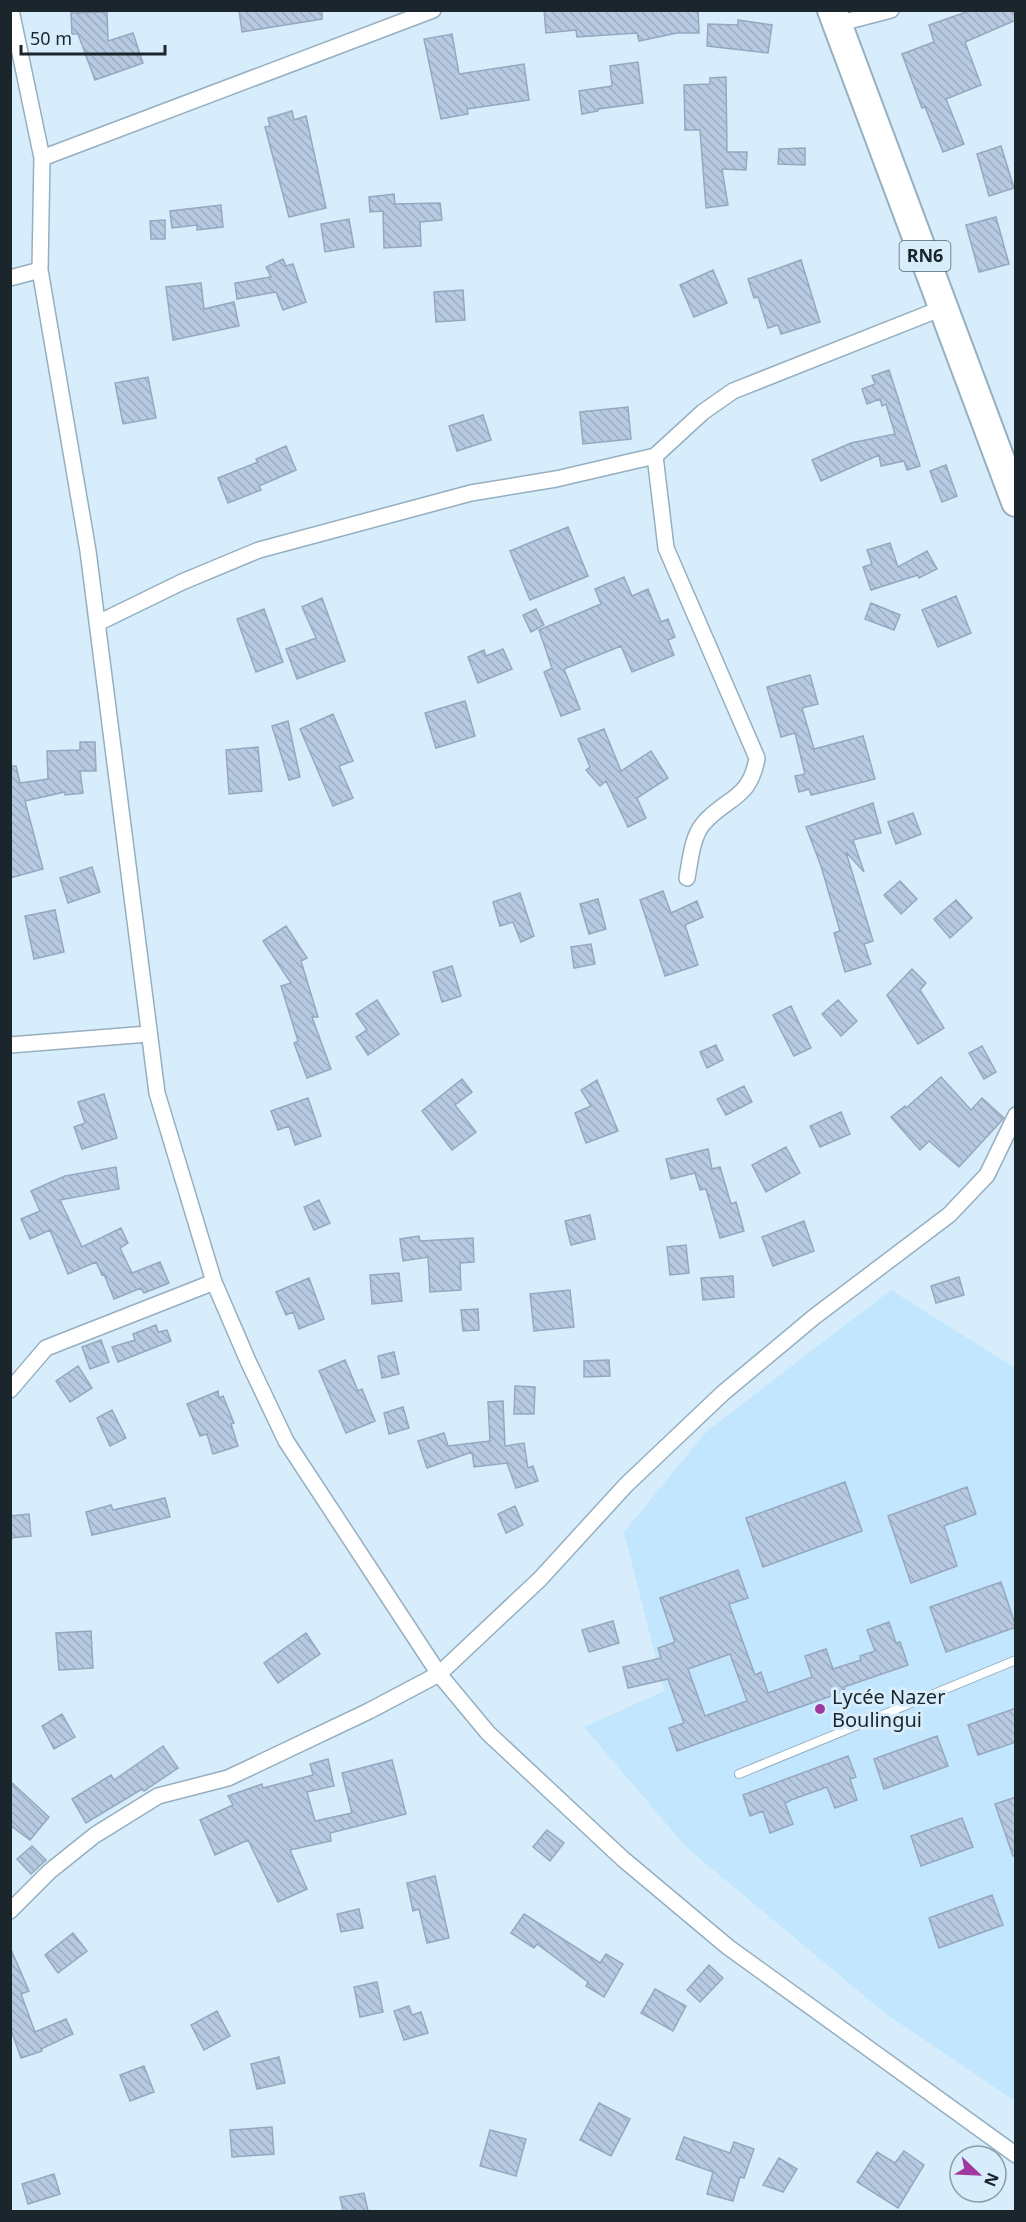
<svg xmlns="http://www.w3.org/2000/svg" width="1026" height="2222" font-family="'Noto Sans',sans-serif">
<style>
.built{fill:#c2e6fd}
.building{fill:url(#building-back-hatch);stroke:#96a8bf;stroke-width:1.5;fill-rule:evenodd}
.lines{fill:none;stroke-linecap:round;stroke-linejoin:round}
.lane-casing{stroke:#95afc1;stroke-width:10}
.street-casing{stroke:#95afc1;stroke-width:18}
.highway-casing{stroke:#95afc1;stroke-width:32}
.lane{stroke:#fff;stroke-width:8}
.street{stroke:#fff;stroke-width:15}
.highway{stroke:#fff;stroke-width:28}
.poi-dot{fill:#9f399e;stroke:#d7edfc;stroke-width:2}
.labels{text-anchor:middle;stroke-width:6;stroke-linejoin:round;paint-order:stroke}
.shield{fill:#d7edfc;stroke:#53616a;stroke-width:1.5}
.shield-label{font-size:18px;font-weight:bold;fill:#1b252c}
.poi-label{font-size:20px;fill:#1b252c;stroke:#d7edfc;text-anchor:start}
</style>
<defs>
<pattern id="building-back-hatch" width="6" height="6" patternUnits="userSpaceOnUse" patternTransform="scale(1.5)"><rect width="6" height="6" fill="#b7cae1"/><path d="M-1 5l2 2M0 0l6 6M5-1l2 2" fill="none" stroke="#9dadc1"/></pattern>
</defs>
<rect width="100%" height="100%" fill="#d7edfc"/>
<path class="built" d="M891,1290l124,78v733l-129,-87 -200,-167 -102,-120 80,-36 -40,-159 83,-101z"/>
<path class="building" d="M239,10h83v9l-80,13z
M544,10h154l1,23h-22l-38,8 -2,-8 -60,4 -1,-7 -30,3z
M972,10h44v10l-51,22 16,43 -35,14 18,45 -21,8 -18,-45 -3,1 -20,-54 32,-12 -5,-17z
M107,12l1,29 25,-8 10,30 -48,17 -17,-46h-6l-1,-21z
M738,20l34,5 -4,28 -61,-7 1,-22 30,1z
M452,34l7,40 65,-10 5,36 -62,9 1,5 -27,5 -17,-80z
M638,62l5,41 -45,6v2l-16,3 -3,-23 33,-5 -2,-20z
M726,77l1,75h20l-1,18 -24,-1 6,36 -22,3 -6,-78h-15l-1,-45 26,-1v-6z
M292,111l2,9 12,-4 20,92 -37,9 -24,-90 5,-1 -2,-8z
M1001,146l13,42 -25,8 -12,-42z
M805,148v17l-27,-1 1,-15z
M394,194l1,10 45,-1 2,17 -22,2 1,24 -37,2 -1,-37 -13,1 -1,-15z
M221,205l2,22 -26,3v-5l-25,3 -2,-17z
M996,217l13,47 -30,8 -13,-47z
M349,219l5,28 -29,5 -4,-28z
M165,220v19h-14l-1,-18z
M283,259l3,7 7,-2 13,38 -23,8 -7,-18 -39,7 -2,-16 36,-6 -5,-10z
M801,260l19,62 -39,12 -3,-9 -10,3 -10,-31 -4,1 -6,-19z
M713,270l14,33 -33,14 -14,-32z
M201,283l3,26 30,-7 5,24 -66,14 -7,-53z
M463,290l2,30 -29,2 -2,-30z
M889,370l31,96 -13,4 -3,-9 -23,5 -2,-11 -58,26 -9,-21 39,-17 44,-9 -9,-30 -4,2 -2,-7 -13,5 -5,-15 13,-5 -3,-8z
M148,377l8,41 -33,6 -8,-41z
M628,407l3,32 -48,5 -3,-32z
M483,415l8,25 -34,11 -8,-25z
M286,446l10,24 -37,16 2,4 -33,13 -10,-25 40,-16 -2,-3z
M946,465l11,31 -15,6 -12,-31z
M568,527l20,49 -58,24 -20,-49z
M890,543l8,24 29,-16 10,18 -18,9 -1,-3 -47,15 -8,-23 9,-3 -5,-14z
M624,577l8,19 16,-7 13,33 7,-3 7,18 -7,3 6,15 -42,17 -11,-26 -57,23 16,40 -19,7 -17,-44 8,-4 -13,-38 62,-26 -6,-15z
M956,596l15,37 -33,14 -16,-37z
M322,598l23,63 -48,18 -11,-30 30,-11 -14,-31z
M871,603l29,12 -6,15 -29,-11z
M264,609l19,53 -27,10 -19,-53z
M536,609l8,16 -13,7 -8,-17z
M503,649l9,20 -34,14 -10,-26 16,-7 2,6z
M810,675l8,29 -16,4 12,41 49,-13 12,43 -64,16 -2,-6 -10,3 -4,-16 10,-2 -10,-41 -14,4 -14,-50z
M465,701l10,35 -39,12 -11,-35z
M333,714l20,47 -14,5 14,32 -20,8 -33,-77z
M288,721l12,56 -11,3 -17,-54z
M604,729l17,42 30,-20 17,27 -31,20 9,20 -18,9 -22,-46 -6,5 -14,-16 4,-3 -12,-28z
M80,742h15l1,29h-16l3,22 -18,2v-3l-40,9 18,68 -33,9v-112h6l4,17 28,-4 -1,-28 33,-1z
M258,747l4,44 -33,3 -3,-44z
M873,803l8,30 -28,7 11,32 -18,-20 27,89 -9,3 7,20 -26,8 -11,-39 6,-2 -19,-65 -15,-39z
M913,813l8,21 -25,10 -8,-22z
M92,867l8,25 -32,11 -8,-25z
M900,881l17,18 -16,15 -17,-19z
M663,891l8,22 26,-12 6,16 -18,8 13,40 -33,11 -25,-76z
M520,893l14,43 -13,6 -8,-20 -13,4 -7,-24z
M598,899l8,30 -17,5 -9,-30z
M956,900l16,18 -22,20 -16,-19z
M55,910l9,42 -30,7 -9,-43z
M286,926l21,32 -6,3 17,56h-6l19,52 -24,9 -13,-35 4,-2 -17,-55 10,-3 -28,-42z
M591,944l4,20 -21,4 -3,-21z
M452,966l9,30 -19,6 -9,-30z
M912,969l14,14 -6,7 24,38 -26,16 -31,-49z
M377,1000l22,34 -31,21 -12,-18 11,-7 -11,-16z
M838,1000l19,21 -16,15 -19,-22z
M791,1006l20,42 -17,8 -21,-41z
M716,1045l7,15 -16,8 -7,-16z
M982,1046l14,26 -12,7 -15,-26z
M941,1077l30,33 11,-12 22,20 -45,49 -30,-26 -9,9 -29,-33 14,-11 1,2z
M462,1079l10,13 -17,13 21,27 -24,18 -30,-39z
M597,1080l21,51 -32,12 -11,-30 16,-7 -10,-16z
M744,1086l8,16 -26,13 -9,-16z
M104,1094l13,44 -35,11 -8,-22 11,-4 -7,-21z
M308,1098l13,38 -26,9 -6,-19 -11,4 -7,-19z
M841,1112l9,22 -30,13 -10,-21z
M786,1147l14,26 -34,19 -14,-27z
M708,1149l4,20 8,-2 11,37 5,-2 8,29 -24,7 -14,-49 -6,1 -5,-17 -24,6 -5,-20z
M116,1167l3,22 -59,11 22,47 39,-19 7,15 -8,5 12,25 28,-11 9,21 -25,10 -3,-5 -27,11 -10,-25 -2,1 -6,-13 -28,12 -18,-44 -20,9 -9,-20 19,-8 -9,-20 34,-15z
M319,1200l11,23 -16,7 -10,-23z
M590,1215l5,24 -24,6 -6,-24z
M804,1221l10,30 -41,15 -11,-29z
M419,1236l1,5 53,-3 1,24 -14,1 1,27 -31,2 -2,-35 -25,4 -3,-22z
M686,1245l3,28 -19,2 -3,-28z
M399,1273l3,28 -30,3 -2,-29z
M733,1276l1,21 -31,3 -2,-22z
M959,1277l5,18 -28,8 -5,-17z
M309,1278l15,41 -25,10 -6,-17 -7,3 -10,-23z
M570,1290l4,37 -40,4 -4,-37z
M478,1309l1,21 -16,1 -2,-21z
M156,1325l2,7 9,-2 4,11 -53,21 -6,-15 23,-7 -2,-6z
M101,1340l8,22 -19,7 -8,-22z
M394,1352l5,22 -17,4 -4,-22z
M345,1360l13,31 4,-2 13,32 -29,12 -27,-62z
M609,1360l1,16 -26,1v-16z
M78,1366l14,22 -22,14 -14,-21z
M515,1386l20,1 -1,27h-20z
M218,1391l1,7 4,-2 11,27 -3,1 7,22 -25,8 -6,-20 -7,2 -13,-32z
M503,1401l2,45 19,-3 4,25 5,-2 5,15 -22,7 -9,-25 -33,4 -2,-15 -45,16 -9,-27 26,-8 4,13 42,-5 -2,-39z
M403,1407l6,21 -20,6 -5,-21z
M112,1410l14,28 -16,8 -13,-28z
M845,1482l17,49 -99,36 -17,-49z
M967,1487l9,27 -32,12 13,40 -46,17 -23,-67z
M165,1498l5,19 -78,18 -6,-23 25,-7 2,5z
M515,1506l8,19 -17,8 -8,-19z
M29,1514l2,22 -21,2v-22z
M738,1570l10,28 -19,6 26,71 6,-3 7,21 44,-16 -7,-21 21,-7 7,20 28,-9 -1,-4 15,-5 -8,-21 22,-8 7,21 4,-1 8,23 -64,22 1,4 -168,60 -8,-23 15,-5 -16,-44 -40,9 -5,-21 38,-9 -3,-10 17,-6 -15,-44zM730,1654l17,47 -42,15 -17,-47z
M1001,1582l15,45 -70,25 -16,-45z
M613,1621l6,22 -30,9 -7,-22z
M91,1631l2,37 -34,2 -3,-37z
M306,1633l14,21 -42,29 -14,-20z
M1016,1708v34l-38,13 -10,-30z
M62,1714l13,23 -21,12 -12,-23z
M937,1736l11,30 -64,23 -10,-30z
M163,1746l15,22 -34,23 -2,-2 -56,34 -14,-24 39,-24 3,5z
M848,1756l8,21 -6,2 7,21 -22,8 -8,-21 -36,13 -6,3 8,21 -23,9 -7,-22 -13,5 -7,-21z
M328,1759l6,27 -27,6 8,29 37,-8 -10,-40 50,-13 14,54 -76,19 1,8 -41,9 17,39 -29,13 -30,-62 -33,15 -15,-35 33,-15 -5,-9 34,-12 1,4 50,-13 -3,-11z
M10,1781l39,36 -19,23 -20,-15z
M1016,1797v59h-3l-18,-52z
M962,1818l11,29 -52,19 -10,-30z
M547,1830l17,13 -14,18 -17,-14z
M32,1846l14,14 -15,14 -14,-15z
M435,1876l14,62 -22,5 -8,-34 -6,2 -6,-28z
M992,1895l11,30 -64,23 -10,-30z
M359,1909l4,19 -22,4 -4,-18z
M524,1914l76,49 6,-9 17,10 -19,33 -18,-11 2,-4 -51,-38 -3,4 -23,-15z
M73,1933l14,18 -29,22 -13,-18z
M10,1947l19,44 -8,3 14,38 31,-13 7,15 -32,15 1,2 -21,7 -11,-31z
M709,1965l14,13 -23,24 -13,-12z
M377,1982l6,30 -23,5 -6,-30z
M655,1989l31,17 -13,25 -32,-18z
M409,2006l3,9 9,-3 7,21 -24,7 -10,-29z
M217,2011l13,25 -26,14 -13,-25z
M279,2057l6,26 -28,6 -6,-25z
M144,2066l10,26 -24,9 -10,-26z
M599,2103l31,16 -19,37 -31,-16z
M272,2127l2,27 -42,3 -2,-27z
M490,2130l36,9 -10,37 -36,-10z
M684,2137l46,16 4,-11 20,7 -10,29 -4,-1 -7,24 -26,-7 6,-22 -37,-13z
M904,2151l20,14 -26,43 -41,-26 20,-30 18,11z
M779,2158l18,11 -14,23 -20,-7z
M54,2174l6,20 -32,10 -6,-20z
M364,2193l4,18h-25l-3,-14z"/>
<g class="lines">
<defs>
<path id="lane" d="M739,1774l277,-114"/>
<path id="street" d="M11,10l31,148 -2,112 48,281 69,542 57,189 34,79 38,80 153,233 49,59 135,126 105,88 288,208
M837,24l54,-14
M42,158l391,-148
M10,278l30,-8
M655,456l11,92 91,210c-7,42 -31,39 -54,66 -11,13 -13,38 -16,54
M98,623l84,-41 77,-32 212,-57 85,-14 99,-23 48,-44 30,-21 212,-84
M10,1045l138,-11
M10,1390l36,-42 168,-66
M10,1911l40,-40 45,-36 63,-39 70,-18 141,-67 70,-37 101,-95 86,-94 97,-92 91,-76 135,-102 38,-40 29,-60"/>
<path id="highway" d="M832,10l184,492"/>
</defs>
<use href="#lane" class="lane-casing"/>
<use href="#street" class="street-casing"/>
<use href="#highway" class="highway-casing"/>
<use href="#lane" class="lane"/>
<use href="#street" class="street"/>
<use href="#highway" class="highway"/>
</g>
<circle class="poi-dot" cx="820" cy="1709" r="6"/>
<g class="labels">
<rect class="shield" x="899.5" y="241" width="51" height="30" rx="4.5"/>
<g class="shield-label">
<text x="925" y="262">RN6</text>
</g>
<g class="poi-label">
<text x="832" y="1704">Lycée Nazer<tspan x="832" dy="23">Boulingui</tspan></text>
</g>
</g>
<rect width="1026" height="2222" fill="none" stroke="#1b252c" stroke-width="24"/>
<g transform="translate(978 2174) rotate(113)"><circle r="28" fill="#d7edfc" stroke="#8c9da9" stroke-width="1.5"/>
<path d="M0-4.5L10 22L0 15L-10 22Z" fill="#9f399e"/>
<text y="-9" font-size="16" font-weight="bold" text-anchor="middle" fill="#1b252c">N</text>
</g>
<path d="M21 45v9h144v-9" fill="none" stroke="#1b252c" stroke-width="3"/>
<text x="30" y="45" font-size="18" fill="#1b252c" stroke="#d7edfc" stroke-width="4.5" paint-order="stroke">50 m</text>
</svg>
